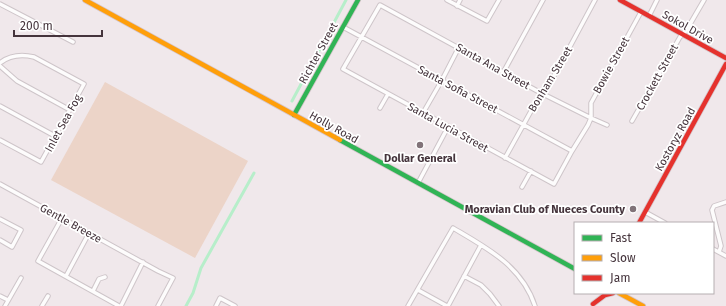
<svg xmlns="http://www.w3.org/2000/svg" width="726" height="306" font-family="'Fira Sans',sans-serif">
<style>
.green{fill:#ecd4c8}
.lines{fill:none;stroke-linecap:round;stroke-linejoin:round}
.canal{stroke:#b7eeca;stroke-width:3}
.street-casing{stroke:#cec5c9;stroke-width:5.5}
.fast-casing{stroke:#d5c5ca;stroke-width:6}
.slow-casing{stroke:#d5c5ca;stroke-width:6}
.jam-casing{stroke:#d5c5ca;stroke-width:6}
.street{stroke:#fdfcfc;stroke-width:3.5}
.fast{stroke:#30b455;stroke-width:4.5}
.slow{stroke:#ff9f0a;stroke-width:4.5}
.jam{stroke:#e5322d;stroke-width:4.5}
.poi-dot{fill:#817379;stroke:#fff;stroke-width:1.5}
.labels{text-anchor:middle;stroke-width:3.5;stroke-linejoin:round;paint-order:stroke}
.street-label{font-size:11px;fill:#45343c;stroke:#fff}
.poi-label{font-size:11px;font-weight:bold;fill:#45343c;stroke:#fff}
</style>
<rect width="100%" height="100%" fill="#f0e8eb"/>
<path class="green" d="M105,82l143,79 -53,97 -144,-78z"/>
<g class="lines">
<path class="canal" d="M292,101l54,-101
M186,306l7,-13 8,-25 53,-95"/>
<defs>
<path id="street" d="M447,0l40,21 12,-21
M0,4l73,38
M457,6l3,-6
M649,16l8,-16
M343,27l229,124
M0,63c10,-8 21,-9 34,-6l50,27 -43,78 -41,-22
M0,66l17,15 53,29
M504,71l39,-71
M0,106l55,30
M380,108l8,-14
M423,113l19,-33 17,-33
M632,121l48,-84 6,-6 18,-31
M607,125l-16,-7 -50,-25 -161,-88 -37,64 211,115 18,-33 16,-26 3,-7v-15l50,-91
M505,158l36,-65 11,-14 7,-12 36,-67
M418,183l30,-56
M0,184l158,87 15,7 -15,28
M522,187l9,-16
M645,212l20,11
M62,218l-24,43 81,45
M0,219l21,11 -9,17 -12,-7
M713,249l13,7
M719,252l2,-6 -9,-36 2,-4 12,-4
M66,276l23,-43
M464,276l17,9 9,9 9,12
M418,290l29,16
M93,291l6,-12 6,-2
M0,296l8,4
M5,306l16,-28
M42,306l6,-10
M121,306l22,-44
M216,306l4,-8 15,8
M408,306l45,-78c34,20 69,38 82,78
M448,306l33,-61"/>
<path id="fast" d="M294,115l64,-115
M340,140l235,129"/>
<path id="slow" d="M85,0l255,140
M619,293l24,13"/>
<path id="jam" d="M620,0l106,58
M639,223l87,-159
M593,304l12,-9 8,-2"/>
</defs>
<use href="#street" class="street-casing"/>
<use href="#fast" class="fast-casing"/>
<use href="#slow" class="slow-casing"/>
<use href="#jam" class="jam-casing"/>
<use href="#street" class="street"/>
<use href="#fast" class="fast"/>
<use href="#slow" class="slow"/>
<use href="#jam" class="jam"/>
</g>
<g class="poi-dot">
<circle cx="420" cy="145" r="4"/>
<circle cx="633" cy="209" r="4"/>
</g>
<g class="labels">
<g class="street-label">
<text transform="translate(688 27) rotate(29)" y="4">Sokol Drive</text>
<text transform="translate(318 53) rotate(-61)" y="4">Richter Street</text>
<text transform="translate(611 65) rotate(-61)" y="4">Bowie Street</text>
<text transform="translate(493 66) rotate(29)" y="4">Santa Ana Street</text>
<text transform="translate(657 77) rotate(-61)" y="4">Crockett Street</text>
<text transform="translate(550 79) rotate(-59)" y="4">Bonham Street</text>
<text transform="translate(458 89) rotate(28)" y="4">Santa Sofia Street</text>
<text transform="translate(63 123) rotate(-61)" y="4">Inlet Sea Fog</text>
<text transform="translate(334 127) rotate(29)" y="4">Holly Road</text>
<text transform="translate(448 127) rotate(29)" y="4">Santa Lucia Street</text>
<text transform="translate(675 139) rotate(-61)" y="4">Kostoryz Road</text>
<text transform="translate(71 223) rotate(29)" y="4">Gentle Breeze</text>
</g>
<g class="poi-label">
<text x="420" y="162">Dollar General</text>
<text x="625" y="213" text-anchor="end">Moravian Club of Nueces County</text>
</g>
</g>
<rect x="574" y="222" width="140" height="72" fill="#ffffff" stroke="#b5aeb1"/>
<rect x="582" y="235" width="20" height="6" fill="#30b455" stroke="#b5aeb1"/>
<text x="610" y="242" font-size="12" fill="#45343c">Fast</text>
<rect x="582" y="255" width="20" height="6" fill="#ff9f0a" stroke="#b5aeb1"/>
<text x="610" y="262" font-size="12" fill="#45343c">Slow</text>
<rect x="582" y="275" width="20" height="6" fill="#e5322d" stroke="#b5aeb1"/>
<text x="610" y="282" font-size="12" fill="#45343c">Jam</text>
<path d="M14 30v6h88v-6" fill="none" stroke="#45343c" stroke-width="2"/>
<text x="20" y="30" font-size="12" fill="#45343c" stroke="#ffffff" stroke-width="3" paint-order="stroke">200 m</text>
</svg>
